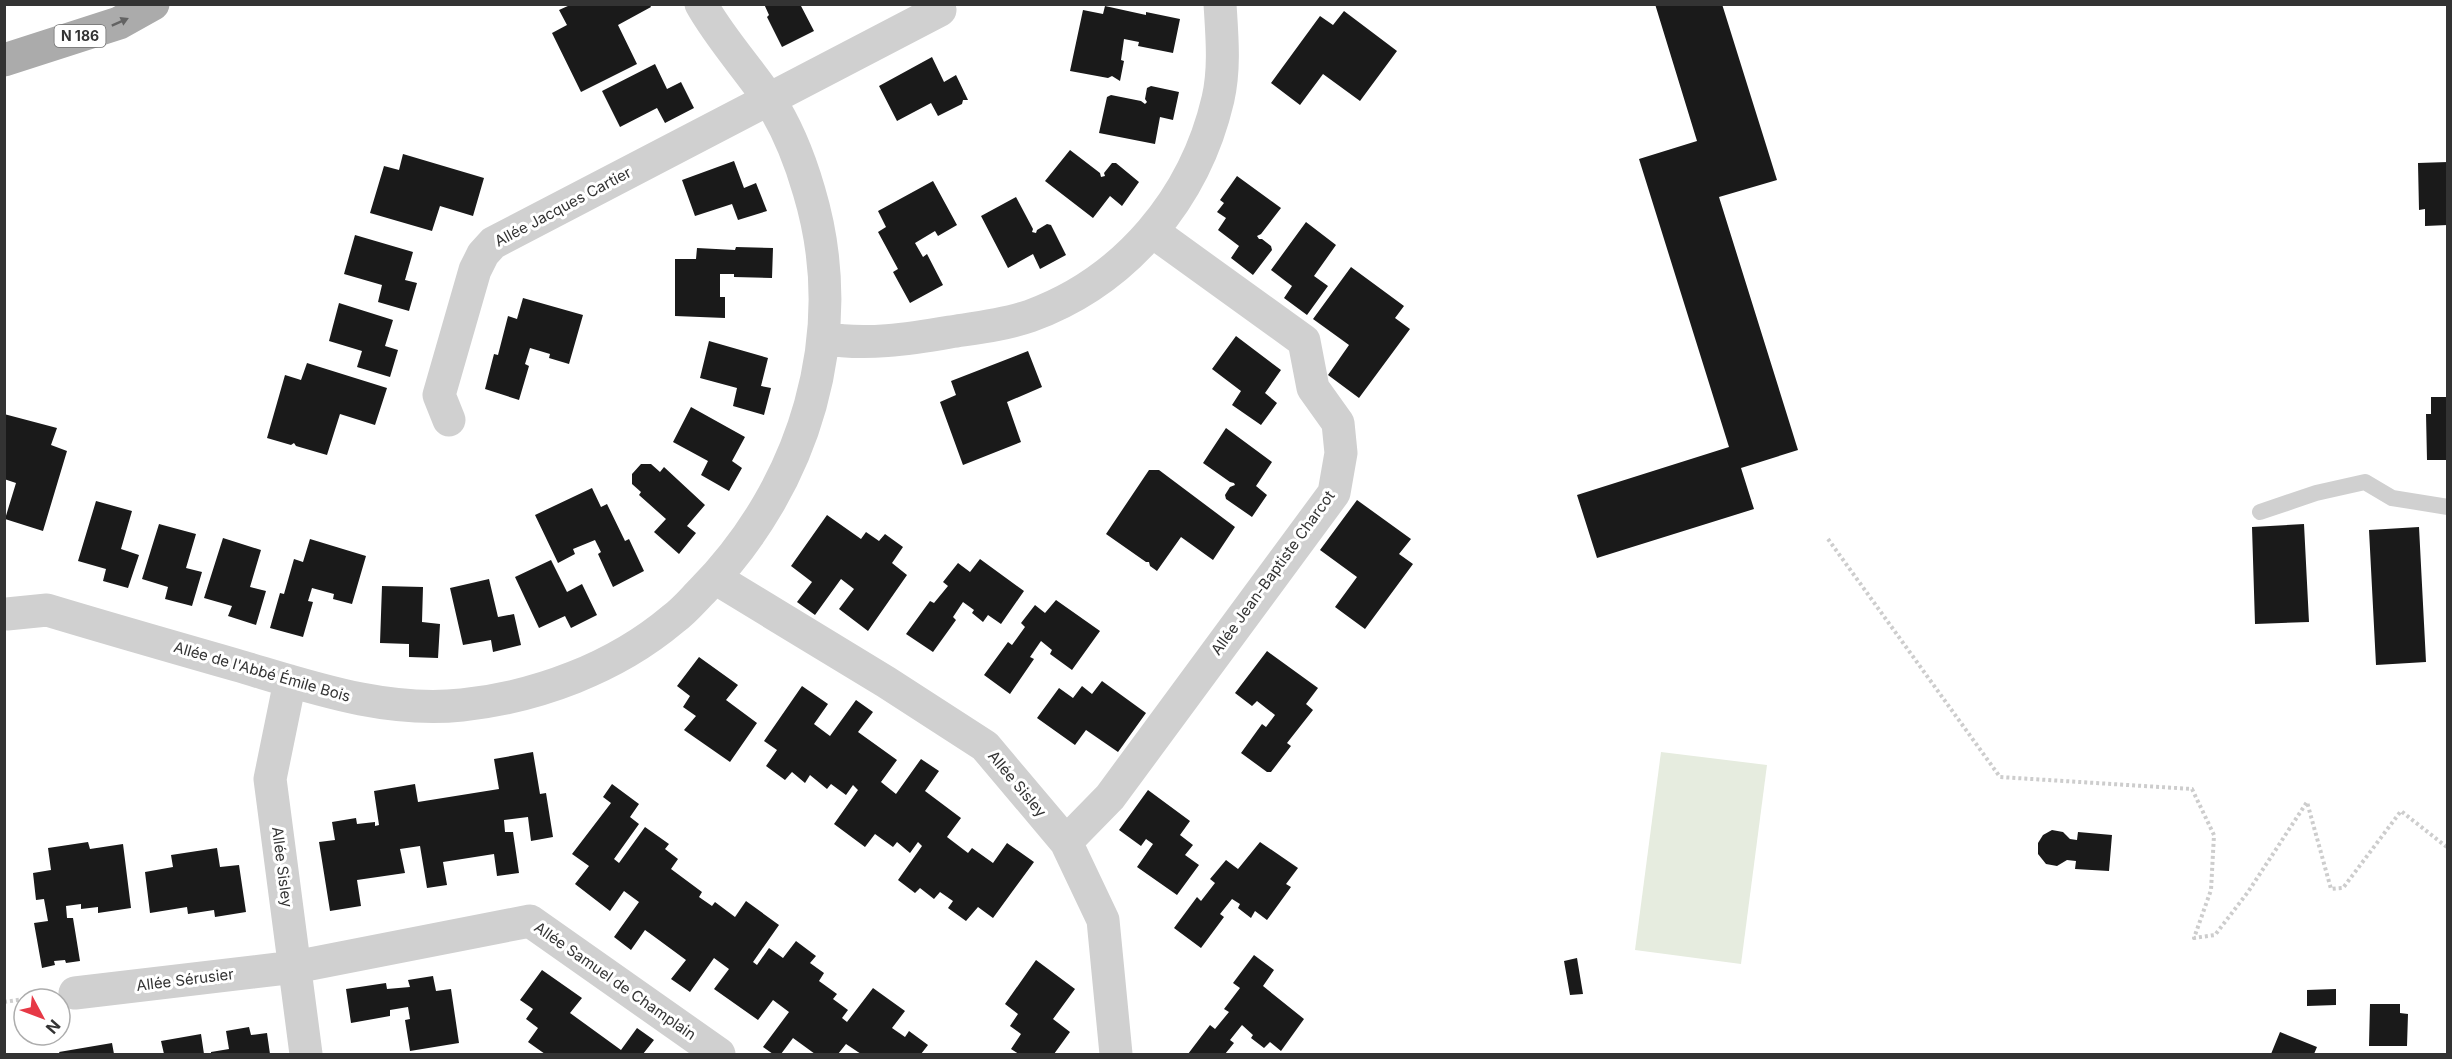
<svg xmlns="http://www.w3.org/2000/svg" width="2452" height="1059" font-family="Inter,sans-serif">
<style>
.green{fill:#e6ecdf}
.building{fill:#1a1a1a}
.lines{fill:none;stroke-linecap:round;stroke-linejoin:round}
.path{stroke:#cdcdcd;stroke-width:4;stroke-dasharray:3 3;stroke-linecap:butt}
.lane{stroke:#d0d0d0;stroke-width:16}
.street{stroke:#d0d0d0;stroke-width:33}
.primary{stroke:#ababab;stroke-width:33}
.oneway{fill:#636363}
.labels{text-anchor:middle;stroke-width:6;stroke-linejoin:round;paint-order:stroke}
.shield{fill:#fff;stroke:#707070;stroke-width:1.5}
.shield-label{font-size:14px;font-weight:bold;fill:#333}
.street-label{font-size:15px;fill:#333;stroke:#fff}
</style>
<rect width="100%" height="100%" fill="#fff"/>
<path class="green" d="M1661,752l106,13 -26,199 -106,-14z"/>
<path class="building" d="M764,4h36l14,27 -32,16 -15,-30 2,-2z
M1655,4h67l55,176 -58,17 79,253 -57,18 13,41 -157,49 -20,-63 152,-48 -90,-288 58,-18z
M570,5h80l1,2 -33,18 19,39 -56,28 -29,-59 15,-8 -8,-15z
M1105,6l41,9v-3l34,7 -7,34 -35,-7 1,-4 -15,-3 -3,21 3,1 -4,20 -8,-5 -4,2 -38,-7 13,-61 20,4z
M1344,11l53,40 -37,50 -37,-27 -23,31 -29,-22 49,-67 13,9z
M932,57l12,25 12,-7 12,25h-5l-1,4 -24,12 -7,-13 -34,18 -18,-35z
M655,64l12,25 14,-7 13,26 -29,15 -8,-15 -37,19 -18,-36z
M1151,86l28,6 -6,28 -13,-3 -5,27 -56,-11 8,-36 4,-2 30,6 4,3 2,-2 -2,-3 2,-11z
M1070,150l30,23 1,4 4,-1 -1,-3 8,-10h4l23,19 -17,24 -12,-10 -17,22 -48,-37z
M403,154l81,24 -11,38 -33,-10 -8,25 -62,-18 14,-47 15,4z
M734,161l10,27 12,-5 11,28 -29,9 -6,-16 -37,12 -13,-36z
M2448,162v63l-23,1v-17l-6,1 -1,-47z
M1237,176l44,32 -20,26 -4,2 2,3h3l9,7 1,4 -19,25 -22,-17 8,-12 -21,-16 8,-12 -9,-6 7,-9 -4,-3z
M933,181l24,44 -19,11 -3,-5 -20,12 8,14 4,-3 16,31 -33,18 -17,-31 5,-3 -20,-37 8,-5 -8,-16z
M1016,197l17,32 -1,3 4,1 1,-3 10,-6 4,1 15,30 -26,14 -7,-15 -25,14 -27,-52z
M1306,222l30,23 -22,31 14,10 -21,29 -23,-17 8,-12 -21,-16z
M355,235l58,17 -8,28 12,3 -8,28 -31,-9 4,-17 -38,-11z
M736,247l37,1 -1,30 -38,-1v-3h-14v23h5v21l-50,-2v-57h21l1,-11 38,2z
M1351,267l53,39 -9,12 15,11 -51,69 -31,-23 21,-30 -36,-26z
M523,298l60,17 -14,49 -20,-6 1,-4 -20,-6 -5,16 4,2 -10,34 -34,-11 9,-35 4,1 10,-39 9,3z
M339,303l54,17 -8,26 13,4 -8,27 -33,-10 5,-16 -33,-10z
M1236,336l45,34 -16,23 12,10 -16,22 -29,-20 9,-14 -29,-22z
M709,341l59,17 -7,28 10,2 -7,27 -31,-9 4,-18 -37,-10z
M1028,351l14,36 -35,15 14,40 -58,23 -23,-63 16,-7 -5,-14z
M307,363l80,25 -12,37 -35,-11 -13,41 -31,-9 -2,-3 -3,2 -24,-7 18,-63 16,5z
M2431,397h17v63h-21l-1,-46h5z
M691,407l54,30 -13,24 10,7 -13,23 -28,-16 7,-14 -35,-19z
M4,414l53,14 -6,17 16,6 -24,80 -38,-12 11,-36 -12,-4z
M1226,428l46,34 -16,24 11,9 -15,22 -26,-18 -1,-4 5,-8 5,-2 -1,-2 -4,-1 -27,-19z
M641,464h10l9,8 4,-5 41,38 -18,21 9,7 -17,21 -25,-22 12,-13 -27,-24 2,-3 -9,-8v-10z
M1149,470h10l76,57 -22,33 -32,-23 -24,34 -7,-5 -1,-4h-3l-40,-28z
M592,488l9,19 6,-3 18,37 4,-2 15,32 -31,16 -15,-33 3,-2 -6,-12 -22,9 2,5 -17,9 -23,-48z
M1357,500l54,39 -12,15 14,10 -48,65 -30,-22 22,-30 -37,-27z
M96,501l36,10 -11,38 18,6 -11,33 -25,-7 3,-12 -28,-8z
M827,515l34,24 5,-7 13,9 6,-7 18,13 -11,16 15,12 -39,56 -29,-22 15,-20 -13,-10 -26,36 -18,-13 15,-20 -21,-16z
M159,524l37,10 -10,34 16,4 -10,34 -27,-7 3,-12 -26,-8z
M2304,524l5,98 -54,2 -3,-97z
M2419,527l7,135 -50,3 -7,-135z
M223,538l38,12 -11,37 16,4 -10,34 -28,-9 4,-10 -28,-8z
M310,539l56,17 -14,48 -19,-5 1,-5 -22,-6 -4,13 5,1 -10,35 -33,-9 10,-35 4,1 10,-35 9,3z
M980,559l44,32 -23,33 -13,-9 -5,7 -11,-9 2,-3 -11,-8 -10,15 3,3 -23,32 -27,-18 24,-33 4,2 14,-17 -5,-4 15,-19 12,9z
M551,560l16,32 15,-8 15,31 -26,13 -6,-12 -26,12 -24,-51z
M489,579l9,38 16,-3 7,31 -28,7 -2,-12 -28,5 -13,-57z
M382,586l41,1 -1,35 18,2 -2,34 -29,-1v-13l-29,-1z
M1056,600l44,31 -28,39 -22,-16 2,-4 -11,-9 -11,16 4,2 -24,35 -26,-19 24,-33 4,3 13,-18 -4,-4 14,-18 10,8z
M1267,651l51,37 -12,16 7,6 -26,33 4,3 -20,26h-4l-26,-19 21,-29 4,3 9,-12 -18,-14 -5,5 -17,-13z
M699,657l39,28 -12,15 31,23 -27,39 -46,-32 12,-14 -13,-9 7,-11 -13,-10z
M1102,681l44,32 -28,39 -32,-22 -11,15 -38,-27 22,-30 14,10 9,-12 10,8z
M802,686l26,18 -14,20 16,12 26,-36 17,12 -15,20 39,28 -16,22 15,12 25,-35 18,12 -14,20 36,27 -14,19 21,16 4,-5 21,15 14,-20 27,19 -41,56 -15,-11 -12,14 -18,-13 5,-7 -13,-9 -6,7 -14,-11 -5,5 -17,-13 24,-34 -4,-4 -8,11 -13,-11 -4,5 -18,-13 -10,13 -31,-23 24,-34 -5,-5 -7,10 -15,-11 -4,5 -17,-14 -5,8 -13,-11 -7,8 -19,-14 11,-16 -13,-9z
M533,752l7,42 6,-1 7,44 -22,4 -3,-24 -24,3 1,12h8l6,41 -22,3 -3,-22 -51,8 4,23 -20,3 -7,-42 -20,3 5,24 -48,7 4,26 -31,5 -11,-69 16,-2 -3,-18 24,-4 1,6 18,-2v4l4,-1 -5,-34 41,-7 3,18 81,-13 -5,-30z
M612,784l27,20 -9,13 9,7 -25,35 5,4 26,-36 24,17 -4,5 13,10 -7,10 31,23 -3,5 13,9 3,-4 20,15 11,-16 33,24 -26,37 4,3 12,-17 14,10 13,-17 20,15 -6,7 14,10 -5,8 18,13 -4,5 15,11 -6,8 5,4 26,-34 32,23 -13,17 13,9 4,-6 19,14 -7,9h-60l-15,-10 -8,10h-23l-22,-16 -12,16h-8l-10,-7 26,-35 -16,-12 -15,20 -44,-31 15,-20 -15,-11 -24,34 -19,-13 15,-19 -34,-25 -7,-5 -14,20 -17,-13 25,-35 -15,-11 -14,20 -35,-27 14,-18 -17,-12 39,-51 -8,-6z
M1148,790l42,31 -10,14 13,10 -8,10 14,10 -22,30 -40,-28 16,-23 -7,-5 -5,7 -22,-16z
M2052,830l11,2 7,7 7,1 1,-8 34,3 -3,36 -34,-2 1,-8 -9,-1 -10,6 -11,-2 -8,-10v-11l5,-8z
M88,842l2,7 33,-5 8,64 -33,5v-6l-17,2v-5l-15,2 1,12h6l7,43 -14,2 -1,-3 -11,1 1,4 -13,3 -8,-45 14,-2 -4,-22 -8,1 -3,-27 18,-3 -3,-22z
M1260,842l38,26 -12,16 5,3 -24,33 -12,-9 -4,7 -13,-10 2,-4 -8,-5 -12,15 4,3 -23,31 -27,-20 23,-31 4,4 14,-18 -5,-4 16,-19 12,9z
M217,848l3,19 19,-2 7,47 -31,5 -1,-7 -26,4 -1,-7 -37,6 -5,-41 28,-5 -2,-12z
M1254,955l20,15 -11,16 41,33 -23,32 -11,-9 -6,6 -13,-10 2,-3 -11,-10 -12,15 4,3 -9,11h-37l22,-29 5,4 14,-17 -5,-3 16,-21 -7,-5z
M1577,958l6,36 -13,1 -6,-34z
M1036,960l39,29 -22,30 17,13 -16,22h-35l-8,-5 10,-15 -11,-8 8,-12 -13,-10z
M542,970l40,28 -12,15 51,37 16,-22 17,12 -11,14h-98l-17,-12 10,-14 -12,-9 7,-10 -13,-9z
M433,976l3,15 15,-2 8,54 -49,8 -5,-31 5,-1 -2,-12 -18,3v6l-39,7 -5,-34 40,-6 1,6 23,-2 -2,-7z
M2336,989v16l-29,1v-16z
M2370,1004h30v9l8,1 -1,32h-38z
M249,1027l2,8 16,-2 3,21h-59v-2l18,-3 -3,-18z
M2280,1032l37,15 -3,7h-43z
M201,1034l3,20h-40l-3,-13z
M112,1043l2,11h-54l-1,-2z"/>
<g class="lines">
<path class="path" d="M1828,539l172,238 192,12 22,46 -3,55 -17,48 21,-3 33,-43 59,-90 24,87 12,-1 58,-77 47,37
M27,999l14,-2
M4,1002l20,-3"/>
<path class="lane" d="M2260,512l56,-19 49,-11 27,16 56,9"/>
<path class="street" d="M824,338c40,8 86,1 126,-6 26,-4 54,-7 80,-16 96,-35 165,-118 188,-217 7,-31 4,-63 2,-95
M449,420l-10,-25 36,-125 8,-16 10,-11 447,-233
M715,578l171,104 99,64 81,96 37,78 13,134
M7,614l40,-4c63,19 126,37 189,55 75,22 147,48 226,40 75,-8 153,-37 211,-86 11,-8 20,-19 29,-28 103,-105 150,-257 107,-400 -9,-31 -23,-66 -41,-93 -22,-32 -48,-60 -67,-94
M290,681l-20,98 36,275
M1066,842l44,-45 224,-304 7,-40 -3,-30 -25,-35 -9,-47 -151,-109
M75,993l220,-26 235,-46 189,133"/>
<path class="primary" d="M4,60l115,-37 34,-19"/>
</g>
<defs><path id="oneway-solid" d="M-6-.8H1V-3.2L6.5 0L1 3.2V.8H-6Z" transform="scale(1.5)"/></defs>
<use class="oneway" href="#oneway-solid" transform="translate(120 22) rotate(-24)"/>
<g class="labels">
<rect class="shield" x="54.5" y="25" width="51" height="22" rx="4.5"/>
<g class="shield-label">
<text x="80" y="41">N 186</text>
</g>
<g class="street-label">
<text transform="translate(563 207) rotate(-28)" y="5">Allée Jacques Cartier</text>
<text transform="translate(1273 573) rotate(-54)" y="5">Allée Jean-Baptiste Charcot</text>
<text transform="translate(262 672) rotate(16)" y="5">Allée de l'Abbé Émile Bois</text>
<text transform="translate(1017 784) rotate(50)" y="5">Allée Sisley</text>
<text transform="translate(282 867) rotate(83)" y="5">Allée Sisley</text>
<text transform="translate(185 980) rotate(-7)" y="5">Allée Sérusier</text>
<text transform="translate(615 981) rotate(35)" y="5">Allée Samuel de Champlain</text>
</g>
</g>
<rect width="2452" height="1059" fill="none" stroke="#333333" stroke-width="12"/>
<g transform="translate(42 1017) rotate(131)"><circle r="28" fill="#ffffff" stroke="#adadad" stroke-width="1.5"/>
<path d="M0-4.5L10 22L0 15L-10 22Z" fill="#e63946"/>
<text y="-9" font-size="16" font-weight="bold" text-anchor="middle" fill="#333333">N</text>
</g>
</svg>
